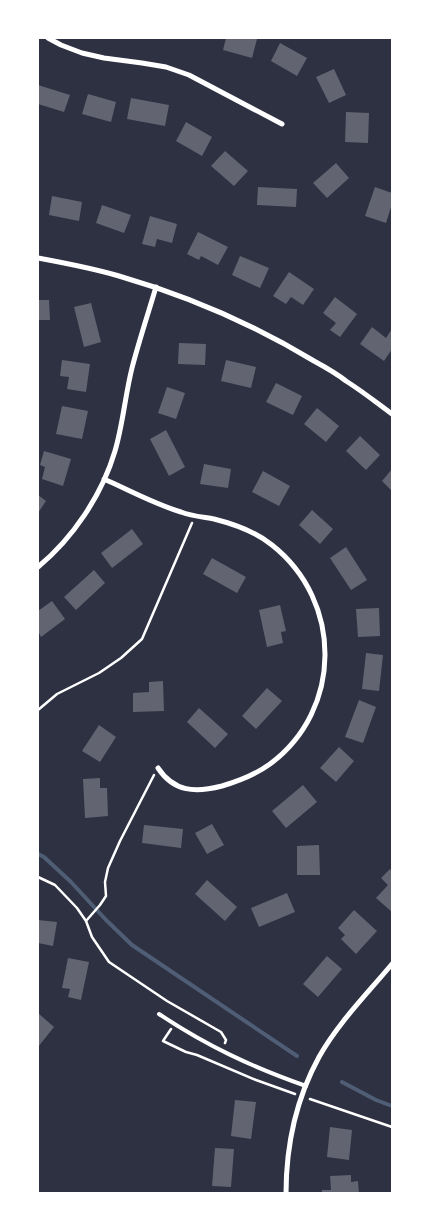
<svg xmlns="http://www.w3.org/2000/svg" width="430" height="1231" font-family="'Open Sans',sans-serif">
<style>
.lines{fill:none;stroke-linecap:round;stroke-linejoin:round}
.stream{stroke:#4f5d75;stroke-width:4}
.building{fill:#626471}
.path{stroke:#fff;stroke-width:2.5}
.service{stroke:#fff;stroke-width:4}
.minor{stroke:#fff;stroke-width:5}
</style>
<rect width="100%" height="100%" fill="#2d3142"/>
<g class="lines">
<path class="stream" d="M38,854l6,3 27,25 35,38 26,25 165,111
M342,1082l34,18 16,6"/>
</g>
<path class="building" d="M226,38h28l3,1 -5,19 -29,-8z
M280,43l27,15 -10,18 -26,-15z
M334,69l12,26 -17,8 -13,-26z
M38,85l32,10 -6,17 -26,-8z
M88,94l28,8 -5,20 -29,-8z
M131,98l38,7 -4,21 -38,-7z
M346,112l23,1 -1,30 -23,-1z
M186,122l26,15 -10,19 -26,-15z
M225,151l23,20 -14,15 -23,-20z
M336,163l13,15 -22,20 -14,-15z
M258,187l39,2 -1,18 -39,-2z
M375,187l17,6v11l-6,19 -21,-7z
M52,196l30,6 -3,19 -30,-6z
M102,205l29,10 -7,18 -28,-10z
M150,216l27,8 -5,19 -15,-4 -2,8 -13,-3z
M198,232l30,15 -10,18 -17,-9 -2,4 -12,-6z
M240,256l29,12 -9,20 -28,-13z
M289,272l25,17 -11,16 -12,-8 -5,7 -13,-8z
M335,297l22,17 -17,23 -10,-7 6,-7 -13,-10z
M38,300h11l1,20h-12z
M91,303l10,39 -17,5 -10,-40z
M372,327l14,11 6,-9v20l-8,12 -24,-17z
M179,343l27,1 -1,21 -27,-1z
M62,360l28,4 -4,28 -19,-3 2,-12 -9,-1z
M226,360l30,7 -5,21 -30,-7z
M276,383l26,13 -9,19 -27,-13z
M167,387l18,6 -9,26 -18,-6z
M62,406l26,5 -6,28 -26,-5z
M317,408l22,18 -13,16 -22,-18z
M166,430l19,37 -16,9 -19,-37z
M360,436l20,19 -14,15 -20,-19z
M44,451l27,8 -8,27 -21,-7 3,-12 -5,-2z
M204,464l27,5 -3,19 -28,-4z
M392,469v22l-10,-10z
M263,471l27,15 -11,20 -27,-14z
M38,495l8,6 -8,12z
M312,510l21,19 -13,15 -21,-19z
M132,529l11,15 -31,24 -11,-15z
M346,547l21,33 -16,10 -21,-32z
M212,558l34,19 -9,16 -34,-19z
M94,570l11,13 -29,27 -12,-13z
M52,601l13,18 -24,18 -3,-6v-20z
M280,605l6,26 -5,1 2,11 -16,4 -8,-37z
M379,608l1,28 -22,1 -2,-28z
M366,653l17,2 -4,36 -17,-2z
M163,681l1,30 -31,1v-19l16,-1v-10z
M267,688l15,13 -26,28 -14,-13z
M359,700l17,7 -13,36 -18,-6z
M199,708l29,26 -13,14 -28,-26z
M99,725l17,12 -16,25 -18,-11z
M339,747l15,14 -18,21 -16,-14z
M100,778v10h7l1,28 -23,2 -2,-39z
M303,785l14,17 -31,26 -14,-17z
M212,824l12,21 -17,9 -12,-21z
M144,825l39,4 -2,19 -39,-5z
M319,845l1,30h-23v-29z
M390,869l2,2v41l-16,-14 12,-13 -7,-7z
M207,880l30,27 -12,14 -30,-27z
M287,893l8,19 -36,15 -8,-19z
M354,910l23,21 -21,23 -15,-15 4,-4 -7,-7z
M38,920l19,2 -4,24 -15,-3z
M327,956l15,13 -24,28 -15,-13z
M68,958l21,4 -8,38 -13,-3 2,-8 -8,-1z
M38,1013l16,14 -16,20z
M235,1100l21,2 -5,37 -20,-3z
M330,1127l22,3 -3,30 -22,-3z
M215,1148l19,1 -3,38 -19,-1z
M351,1175v7l7,-1 1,13h-37v-4h9l-1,-14z"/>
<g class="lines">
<path class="path" d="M38,710l19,-16 42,-21 22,-15 21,-19 50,-116
M38,877l17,8 22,23 9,13 14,-16 6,-9 -1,-14 3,-14 12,-27 34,-66
M86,921l6,16 17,25 58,39 54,31 5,8 -1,3
M171,1029l-8,12 23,11 11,3 59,25 39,14
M310,1099l82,28"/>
<path class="service" d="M159,1014c48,32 93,53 147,72"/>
<path class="minor" d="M48,38l13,7 21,8 22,5 38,5 24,4 23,8 93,49
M38,258c27,5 54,10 81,18 69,20 134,48 195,85 11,6 22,12 32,20 16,10 31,22 46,33
M104,479c25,11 50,25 77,33 10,4 22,5 33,7 20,5 42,13 58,26 71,56 71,165 -2,219 -15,11 -31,17 -48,22 -27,7 -48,6 -64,-18
M38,567c35,-29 64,-72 77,-116 8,-27 10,-55 17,-83 7,-27 16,-54 24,-81
M286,1194c0,-47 10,-95 33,-137 19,-34 48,-63 73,-93"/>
</g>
<rect width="430" height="1231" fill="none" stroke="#ffffff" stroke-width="78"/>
</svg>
